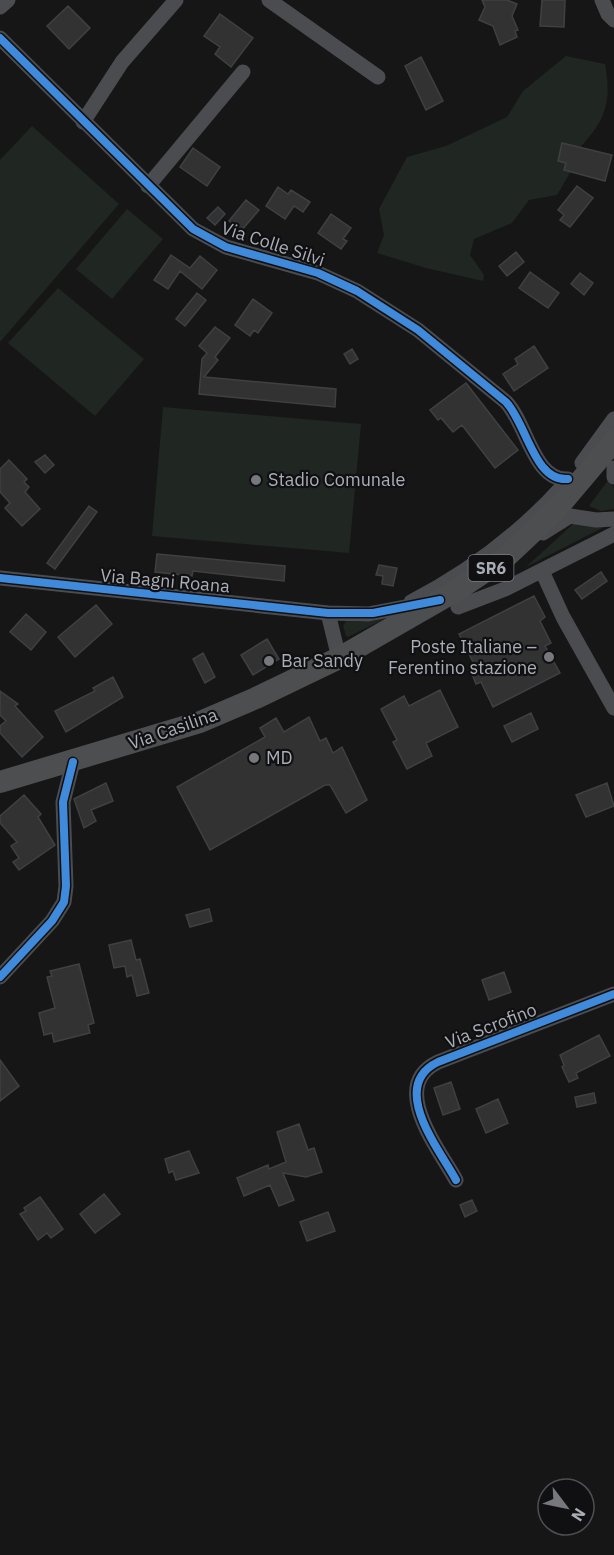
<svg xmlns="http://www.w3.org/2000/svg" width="614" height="1555" font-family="'IBM Plex Sans',sans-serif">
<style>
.green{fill:#202621}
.building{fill:#323233;stroke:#3f4042;stroke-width:1.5}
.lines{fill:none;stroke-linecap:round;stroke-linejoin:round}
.street{stroke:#4b4c4f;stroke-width:15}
.primary{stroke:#4d4e50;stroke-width:22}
.cycleway-casing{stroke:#101012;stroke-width:11}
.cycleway{stroke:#408adc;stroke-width:8}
.poi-dot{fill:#76787d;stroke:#101012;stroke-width:2}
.labels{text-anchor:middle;stroke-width:4.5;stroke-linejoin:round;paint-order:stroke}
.shield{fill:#101012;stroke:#7b7e84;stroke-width:1.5}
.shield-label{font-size:16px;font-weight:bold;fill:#a9adb5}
.street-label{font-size:18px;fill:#a9adb5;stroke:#101012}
.poi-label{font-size:18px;fill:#a9adb5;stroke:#101012;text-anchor:start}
</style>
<rect width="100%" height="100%" fill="#161616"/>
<path class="green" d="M566,56l39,8c9,46 -5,63 -35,94l1,13 -14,24 -28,5 -17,23 -38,16 -4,16 14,20 -1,6 -57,-13 -49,-15 7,-18 -5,-26 28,-52 39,-11 61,-29 16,-26z
M32,126l87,78 -119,138v-182z
M127,209l36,30 -51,60 -36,-30z
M58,288l86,71 -49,57 -87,-73z
M163,407l198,17 -12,129 -197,-17z
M609,479l5,9v21l-13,2 -12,-5z
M573,524h37l-84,43z
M386,618l-38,19 -2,-1 -3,-10 3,-5 18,1z"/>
<path class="building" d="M482,0h25l10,4 -5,12 6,14 -3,1 2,6 -17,8 -7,-19 -14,-6 6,-13z
M542,0h23l-1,27 -24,-1z
M68,6l22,22 -21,21 -22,-23z
M220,14l33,24 -22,29 -16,-13 5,-7 -16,-11z
M421,57l22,44 -17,9 -21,-44z
M562,143l50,12 -7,26 -41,-11 2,-7 -8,-2z
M193,148l27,19 -13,19 -27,-19z
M577,186l16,12 -23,29 -10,-7 4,-5 -6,-5z
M278,187l10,7 3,-4 19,12 -7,10 -9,-6 -9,13 -19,-13z
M246,200l13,10 -18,21 -12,-10z
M218,207l7,7 -10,11 -8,-7z
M331,214l20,14 -8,11 4,2 -6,8 -23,-16z
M516,252l8,10 -17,14 -8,-10z
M171,255l19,13 10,-12 17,14 -15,19 -22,-18 -12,18 -14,-9z
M530,272l29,21 -11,15 -29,-20z
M580,273l13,10 -9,12 -13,-11z
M197,293l9,7 -21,26 -9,-7z
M253,299l19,14 -14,20 -4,-3 -4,6 -15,-11z
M215,327l15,11 -15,19 3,3 -14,17 132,12 -1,18 -136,-13 3,-35 5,-6 -8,-7z
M534,346l14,22 -34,23 -11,-17 15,-10 -3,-5z
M352,349l6,10 -8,5 -6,-10z
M466,383l52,67 -23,18 -33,-43 -9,7 -12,-14 -3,2 -8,-10z
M45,455l9,10 -9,8 -10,-11z
M9,460l18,19 -3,3 5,5 -4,5 15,17 -18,17 -17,-18 5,-5 -10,-11v-23z
M89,506l8,6 -42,57 -8,-6z
M157,554l128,12 -1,15 -91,-10 -1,5 -37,-4z
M379,565l18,3 -4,18 -11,-2 1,-8 -7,-1z
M601,572l6,9 -25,18 -7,-9z
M534,596l11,21 -5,4 11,22 -6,3 15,27 -67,34 -12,-25 -5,2 -6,-15 5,-3 -16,-32z
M96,605l16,19 -37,33 -17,-20z
M26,614l20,18 -15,18 -21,-18z
M267,639l12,20 -26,16 -12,-20z
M203,653l12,24 -10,6 -12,-24z
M113,677l10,20 -57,35 -11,-21 40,-20 -2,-3z
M440,690l18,37 -32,16 6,13 -25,13 -14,-27 4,-2 -16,-31 23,-13 5,10z
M0,691l18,13 -3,2 28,31 -21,20 -22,-24v-7l6,-5 -6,-6z
M531,713l7,16 -26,13 -8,-16z
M309,717l11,24 6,-3 7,15 9,-6 25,53 -21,13 -16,-28h-5l-115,65 -33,-63 88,-50 -5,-9 16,-10 8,14z
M106,783l7,18 -22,9 5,11 -12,7 -10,-29z
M607,783l7,23 -28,11 -10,-22z
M24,795l17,19 -3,3 17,28 -36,25 -6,-8 6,-4 -8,-12 6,-4 -17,-19v-7z
M209,909l3,12 -22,6 -4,-12z
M131,940l5,20 4,-1 9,34 -12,3 -5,-21 -5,2 -2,-11 -11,2 -5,-23z
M79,964l15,59 -6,2 2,8 -36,9 -2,-9 -8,2 -5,-22 16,-5 -8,-31 5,-1 -2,-5z
M504,972l7,20 -22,8 -7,-20z
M599,1035l11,21 -34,17 2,5 -9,4 -7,-15 2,-2 -4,-10z
M0,1060l19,26 -19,15z
M451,1082l9,27 -17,6 -9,-27z
M594,1093l2,10 -19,4 -2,-10z
M498,1099l10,24 -22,10 -10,-24z
M299,1124l9,26 6,-2 8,24 -16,5 -23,-4 11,27 -15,6 -9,-21 -26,11 -7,-18 31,-13 1,4 17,-7 -9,-30z
M189,1151l10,22 -23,7 -3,-9 -4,2 -4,-14z
M104,1194l16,20 -25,19 -15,-19z
M40,1197l23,32 -12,9 -4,-5 -9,7 -18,-26 6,-3 -2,-3z
M472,1200l5,11 -12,6 -5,-12z
M328,1212l7,19 -28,10 -7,-19z"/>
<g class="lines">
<path class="street" d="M269,0l109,77
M602,0l6,14 6,6
M0,7l8,-7
M0,38l193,191 33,18 92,26 39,18 61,39 88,72c21,22 28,80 62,77
M83,122l39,-60 54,-62
M148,186l95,-114
M582,463l32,-44
M614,468v9
M543,533l27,-17 26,4 18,-1
M542,571l21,46 51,91
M0,578l328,35 40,1 58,-11
M411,602c56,-29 107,-67 150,-114
M458,607l47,-18 109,-55
M328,613l11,45
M0,977l52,-56 12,-19 2,-16 -3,-84 10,-40
M456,1180c-17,-31 -68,-94 -18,-118l176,-68"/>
<path class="primary" d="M0,782l200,-60 56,-24 83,-40 120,-69 46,-31 49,-46 60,-71"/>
<defs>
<path id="cycleway" d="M0,38l193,191 33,18 92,26 39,18 61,39 88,72c21,22 28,80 62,77
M0,578l328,35h45l67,-13
M0,977l52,-56 12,-19 2,-16 -3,-84 10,-40
M456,1180c-17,-31 -68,-94 -18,-118l176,-68"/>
</defs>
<use href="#cycleway" class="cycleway-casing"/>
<use href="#cycleway" class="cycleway"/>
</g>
<g class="poi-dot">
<circle cx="256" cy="480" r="6"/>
<circle cx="549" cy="657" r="6"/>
<circle cx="269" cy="661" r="6"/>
<circle cx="254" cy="758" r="6"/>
</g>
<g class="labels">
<rect class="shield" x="468.5" y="555" width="45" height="26" rx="4.5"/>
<g class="shield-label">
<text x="491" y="574">SR6</text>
</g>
<g class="street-label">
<text transform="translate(273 244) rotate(18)" y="6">Via Colle Silvi</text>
<text transform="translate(165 581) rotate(5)" y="6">Via Bagni Roana</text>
<text transform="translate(173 729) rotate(-19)" y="6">Via Casilina</text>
<text transform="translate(491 1026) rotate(-21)" y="6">Via Scrofino</text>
</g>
<g class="poi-label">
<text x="268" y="486">Stadio Comunale</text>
<text x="537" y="653" text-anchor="end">Poste Italiane –<tspan x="537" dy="21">Ferentino stazione</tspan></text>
<text x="281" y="667">Bar Sandy</text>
<text x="266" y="764">MD</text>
</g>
</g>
<g transform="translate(566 1507) rotate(122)"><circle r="28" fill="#101012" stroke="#4d4f53" stroke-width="1.5"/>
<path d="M0-4.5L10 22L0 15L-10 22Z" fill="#76787d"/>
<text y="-9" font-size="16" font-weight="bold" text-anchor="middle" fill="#a9adb5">N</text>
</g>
</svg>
